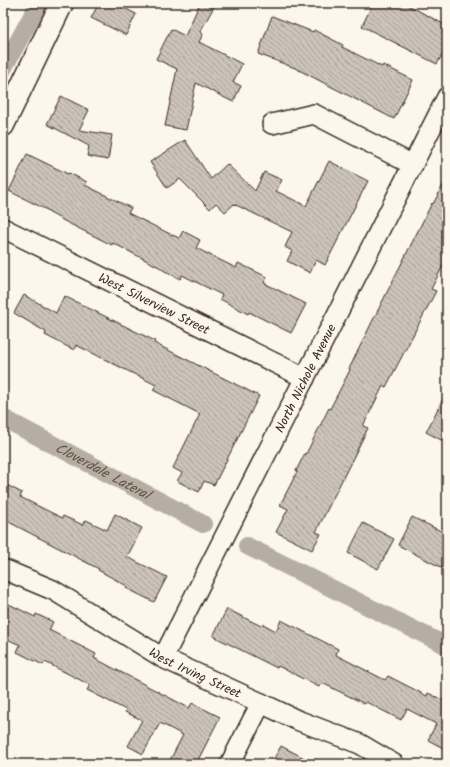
<svg xmlns="http://www.w3.org/2000/svg" width="450" height="767" font-family="Kalam,sans-serif">
<style>
.lines{fill:none;stroke-linecap:round;stroke-linejoin:round}
.canal{stroke:#b6aea2;stroke-width:18}
.building{fill:url(#building-back-hatch);stroke:#3b2a1e}
.street-casing{stroke:#3b2a1e;stroke-width:22}
.secondary-casing{stroke:#3b2a1e;stroke-width:25}
.street{stroke:#fbf7ec;stroke-width:19}
.secondary{stroke:#fbf7ec;stroke-width:22}
.labels{text-anchor:middle;stroke-width:3;stroke-linejoin:round;paint-order:stroke}
.street-label{font-size:13px;fill:#3b2a1e;stroke:#fbf7ec}
.water-label{font-size:14px;font-style:italic;fill:#605246;stroke:#fbf7ec}
</style>
<defs>
<pattern id="building-back-hatch" width="6" height="6" patternUnits="userSpaceOnUse"><rect width="6" height="6" fill="#ccc4b9"/><path d="M-1 5l2 2M0 0l6 6M5-1l2 2" fill="none" stroke="#a79f96"/></pattern>
</defs>
<rect width="100%" height="100%" fill="#fbf7ec"/>
<filter id="ink" filterUnits="userSpaceOnUse"><feTurbulence type="fractalNoise" baseFrequency=".025" numOctaves="2"/><feDisplacementMap in="SourceGraphic" scale="8" xChannelSelector="R" yChannelSelector="G"/><feConvolveMatrix kernelMatrix="1 2 1 2 8 2 1 2 1" color-interpolation-filters="sRGB"/></filter>
<g filter="url(#ink)">
<g class="lines">
<g class="canal">
<path d="M3,69l36,-66"/>
<path id="s1" d="M3,418l200,106"/>
<path d="M247,546l200,100"/>
</g>
</g>
<path class="building" d="M99,3h15l22,11 -10,21 -35,-17z
M200,3h16l-16,29 3,2 -4,8 43,22 -9,18 8,4 -8,16 -37,-19 -10,47 -21,-4 12,-57 -21,-10 15,-30 14,7z
M373,3h31l43,23v20l-10,18 -75,-38z
M272,16l41,16 1,-2 29,15 -1,2 40,20 1,-2 30,15 -19,39 -99,-51 -37,-14z
M61,96l28,14 -10,20 33,5 -4,25 -21,-4 2,-10 -42,-22z
M185,140l26,39 16,-15 28,27 9,-19 18,8 -6,11 30,15 23,-45 39,20 -43,84 -9,-5 -6,13 -23,-12 5,-10 -7,-4 7,-15 -58,-28 -9,8 -9,-9 -6,6 -30,-30 -13,9 -17,-26z
M27,154l41,20 1,-1 18,9 -2,3 46,23 -3,5 40,20 11,5 4,-7 17,9 -4,8 40,20 2,-5 29,14 -3,6 42,21 -15,29 -42,-21 -1,2 -28,-15 2,-4 -40,-20 -2,4 -17,-9v-1l-50,-26 -1,2 -46,-23 -18,-10 1,-1 -40,-20z
M447,178v80l-16,31 5,2 -50,96 -3,-1 -20,40 5,2 -52,104 5,2 -9,16 -36,-18 12,-23 -8,-4 17,-33 -1,-1 9,-18 1,1 23,-46 1,1 20,-39 -1,-1 22,-45 61,-121 1,1z
M24,295l32,18 8,-17 91,45 -1,2 105,53 -45,89 -10,-4 -5,11 -22,-11 5,-8 -9,-5 27,-54 -47,-24 3,-5 -80,-40 -2,5 -29,-15 1,-3 -32,-19z
M447,391v52l-21,-11z
M3,483l19,10 -2,4 42,21 1,-2 20,9 3,-5 21,10 8,-16 27,14 -15,29 40,20 -13,25 -28,-14 1,-2 -29,-16 1,-1 -96,-50z
M412,517l35,17v25l-5,9 -44,-23z
M363,523l31,16 -16,30 -30,-16z
M3,601l32,16 1,-3 17,8 -4,8 47,24 -2,4 95,50 3,-5 28,14 -24,47h-28l15,-29 -23,-12 -17,31 -15,-8 14,-26 -17,-8 1,-2 -39,-20 3,-5 -45,-23 -2,3 -26,-13 3,-7 -17,-8z
M227,609l34,17 2,-2 13,7 5,-11 57,29 -2,6 49,25 3,-4 39,20 1,-3 19,9v48l-19,-10 8,-16 -29,-15 -6,11 -35,-18 -1,2 -43,-21 -3,4 -41,-21 -1,2 -64,-32z
M281,746l35,18h-45z"/>
<g class="lines">
<defs>
<g id="street">
<path d="M272,124l42,-10 99,51"/>
<path id="s2" d="M3,228l302,150"/>
<path id="s3" d="M3,569l50,21 110,68 98,45 36,17 63,24 34,20"/>
<path id="s4" d="M163,658l284,-561"/>
<path d="M230,764l31,-61"/>
</g>
<path id="secondary" d="M3,125l59,-122"/>
</defs>
<use href="#street" class="street-casing"/>
<use href="#secondary" class="secondary-casing"/>
<use href="#street" class="street"/>
<use href="#secondary" class="secondary"/>
</g>
</g>
<g class="labels">
<g class="street-label">
<text dy="5" stroke="none"><textPath href="#s2" startOffset="169">West Silverview Street</textPath></text>
<text dy="5" stroke="none"><textPath href="#s4" startOffset="314">North Nichole Avenue</textPath></text>
<text dy="5" stroke="none"><textPath href="#s3" startOffset="219">West Irving Street</textPath></text>
</g>
<g class="water-label">
<text dy="5" stroke="none"><textPath href="#s1" startOffset="113">Cloverdale Lateral</textPath></text>
</g>
</g>
<rect width="450" height="767" fill="none" stroke="#fbf7ec" stroke-width="16"/>
<rect x="8" y="8" width="434" height="751" fill="none" stroke="#3b2a1e" stroke-width="1.5" filter="url(#ink)"/>
</svg>
